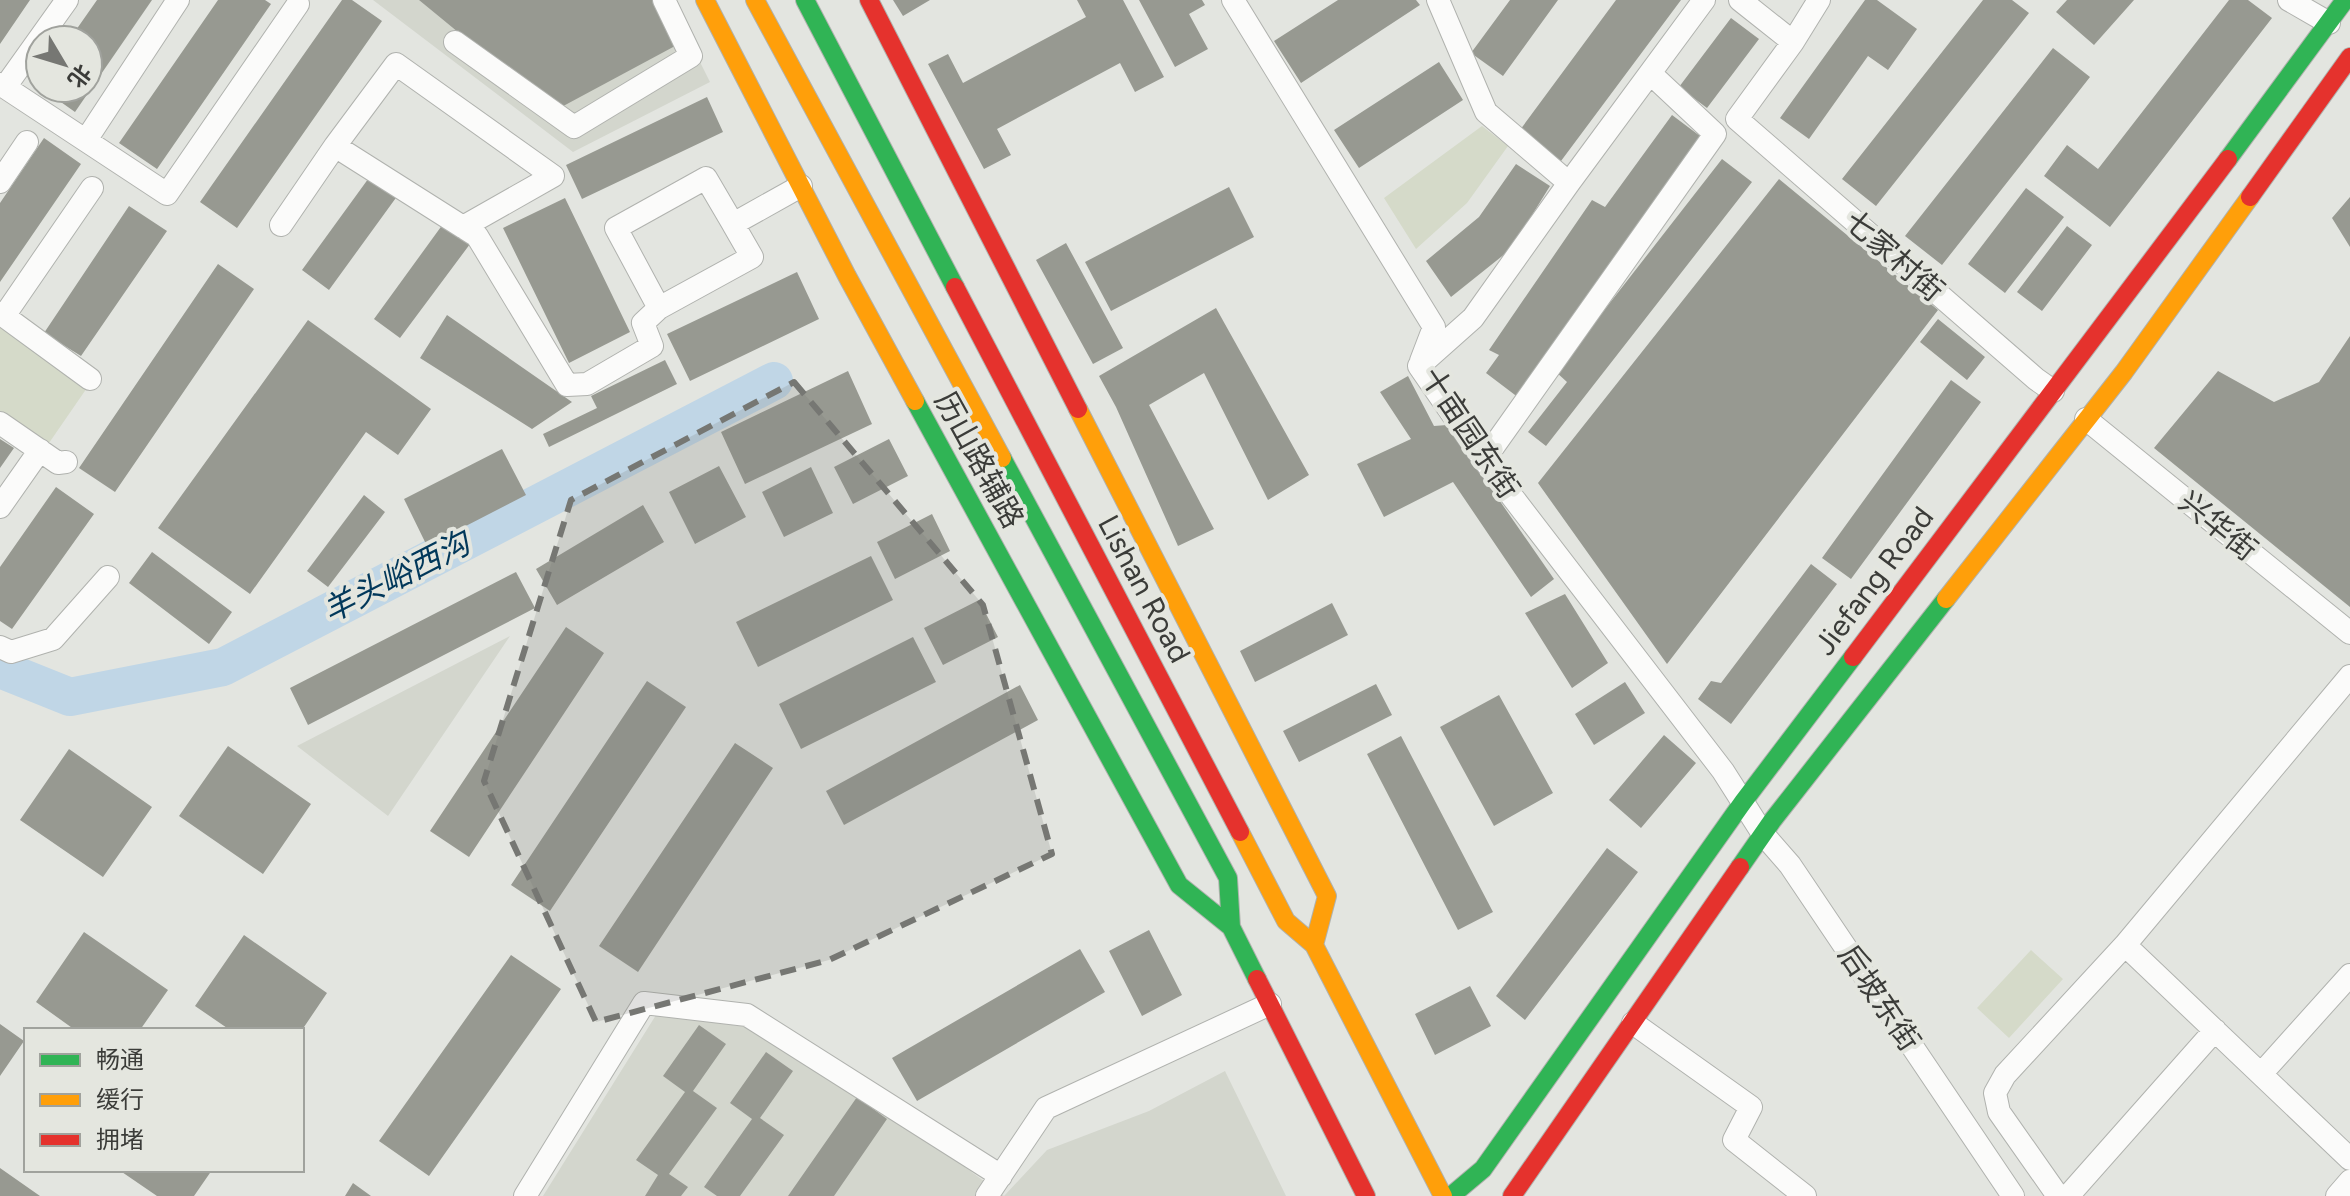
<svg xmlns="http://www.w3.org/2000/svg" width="2350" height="1196" font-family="Figtree,'Noto Sans SC',sans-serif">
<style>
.built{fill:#d3d6cd}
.green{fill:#d5dac9}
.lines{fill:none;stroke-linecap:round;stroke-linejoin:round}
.river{stroke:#c0d6e6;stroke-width:38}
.building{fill:#979991}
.street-casing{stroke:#b0b2ae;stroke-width:24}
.fast-casing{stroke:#b0b2ae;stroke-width:20}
.slow-casing{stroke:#b0b2ae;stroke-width:20}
.jam-casing{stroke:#b0b2ae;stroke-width:20}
.street{stroke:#fbfbfa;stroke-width:22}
.fast{stroke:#30b455;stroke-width:18}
.slow{stroke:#ff9f0a;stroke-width:18}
.jam{stroke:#e5322d;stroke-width:18}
.marked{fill:#767773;fill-opacity:0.2;stroke:#767773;stroke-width:6;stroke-dasharray:16 10;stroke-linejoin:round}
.labels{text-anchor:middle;stroke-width:8;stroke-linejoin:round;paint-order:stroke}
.street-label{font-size:30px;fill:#3b3c39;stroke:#e4e6df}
.water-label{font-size:32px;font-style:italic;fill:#02385a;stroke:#e4e6df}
</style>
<rect width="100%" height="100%" fill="#e3e5e0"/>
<path class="built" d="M373,0h296l41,82 -137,70z
M510,636l-122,180 -91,-70z
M656,1015l91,12 161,98 96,71 43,-46 102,-39 76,-40 61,125h-743z"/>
<path class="green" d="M1482,126l26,20 -41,57 -51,46 -32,-51z
M0,322l89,63 -40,58 -49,-32z
M2031,950l32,29 -54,59 -32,-30z"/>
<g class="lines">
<path class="river" d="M0,669l70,28 153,-30 551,-286"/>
</g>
<path class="building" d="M0,0h30l-30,44z
M97,0h55l-77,112 -34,-24h47v-48h-19z
M218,0h47l6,4 -114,165 -38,-26z
M342,0h10l30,21 -145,207 -37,-26z
M419,0h235l21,46 -121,65z
M893,0h37l-27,16z
M1077,0h46l41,77 -29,15 -15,-29 -123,66 14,26 -27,14 -56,-105 20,-10 15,29 123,-66z
M1139,0h63l3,5 -16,9 19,35 -33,18z
M1338,0h78l4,5 -119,78 -27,-42z
M1510,0h48l-55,76 -32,-23z
M1616,0h65l-120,161 -41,-31z
M1865,0h12l40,29 -29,41 -20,-14 -59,83 -29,-21z
M1983,0h29l17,13 -153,193 -34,-27z
M2067,0h67l-40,45 -38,-33z
M2229,0h19l24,18 -162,209 -66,-51 23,-31 31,24z
M1731,18l28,21 -52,69 -28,-21z
M2053,48l37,29 -148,188 -37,-29z
M1439,62l24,38 -104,68 -25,-38z
M707,97l16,35 -141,67 -16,-34z
M1672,115l28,21 -181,262 -33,-25 13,-18 -10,-5 103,-150 13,7z
M44,138l37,26 -81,118v-79z
M1722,159l30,23 -206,264 -18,-14 39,-50 -11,-10z
M1516,164l34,22 -39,63 -60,48 -25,-36 53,-44z
M371,175l27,20 -69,95 -27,-20z
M1779,179l159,131 -271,354 -129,-181z
M1229,187l25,50 -143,74 -26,-49z
M2026,188l38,29 -59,76 -37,-29z
M2350,197v50l-18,-29z
M565,198l65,134 -61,31 -66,-135z
M129,206l38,25 -86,125 -37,-23z
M443,224l27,20 -70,94 -26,-19z
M2067,226l25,19 -50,66 -25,-19z
M1066,243l57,105 -30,16 -57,-104z
M218,264l36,25 -139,203 -36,-24z
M797,272l22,47 -129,62 -23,-47z
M1216,308l93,167 -41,25 -64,-127 -55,32 65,124 -36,17 -62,-139 -17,-31z
M447,315l125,87 -40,27 -112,-71z
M1938,319l47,38 -18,23 -47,-38z
M308,320l123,89 -33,46 -32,-23 -116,162 -92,-66z
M2350,336v271l-196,-159 64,-77 56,31 45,-20z
M665,360l12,24 -128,63 -6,-13 54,-26 -6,-12z
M848,371l24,53 -127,60 -24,-52z
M1408,376l26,50 13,-1 107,154 -23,18 -78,-115 -69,35 -27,-53 54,-25 -31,-47z
M1951,380l30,22 -130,177 -29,-21z
M0,439l14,9 -14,20z
M889,439l19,37 -55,28 -19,-37z
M502,449l24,46 -99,51 -23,-47z
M719,466l27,51 -51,27 -26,-52z
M811,467l22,46 -49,24 -22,-45z
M56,487l38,27 -82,115 -12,-8v-54z
M364,495l21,17 -57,75 -21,-16z
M643,505l21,37 -107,63 -21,-36z
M932,514l18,37 -55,28 -18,-37z
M152,552l80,60 -23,32 -80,-61z
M871,556l22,44 -135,67 -22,-45z
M1811,564l26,20 -106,140 -33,-25 13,-18 10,2z
M516,572l19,36 -227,117 -18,-37z
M1565,594l43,69 -36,25 -47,-75z
M979,600l19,37 -55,28 -19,-37z
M1332,603l16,32 -93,47 -15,-31z
M566,627l38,26 -135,204 -39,-26z
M913,637l23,45 -135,67 -22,-45z
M647,681l39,26 -136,204 -39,-26z
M1625,682l20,31 -51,32 -19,-31z
M1376,684l16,31 -93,47 -16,-31z
M1020,685l18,35 -194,105 -18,-34z
M1499,695l54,98 -59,33 -54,-99z
M1664,735l32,28 -55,65 -32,-28z
M1401,736l92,176 -35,18 -91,-176z
M735,743l38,25 -135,204 -39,-26z
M228,746l83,58 -48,70 -84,-58z
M69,749l83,58 -49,70 -83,-57z
M1607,848l31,24 -113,148 -29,-24z
M1149,930l33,65 -40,21 -33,-65z
M84,932l84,58 -28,40h-65l-39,-28z
M244,935l83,58 -25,37h-72l-35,-24z
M1080,949l25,43 -188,109 -25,-43z
M511,955l50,34 -132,187 -50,-35z
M1470,986l21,40 -56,29 -20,-41z
M0,1024l24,17 -24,35z
M699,1025l27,19 -33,47 24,17 -48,66 19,13 -7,9h-36l13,-21 -22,-15 49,-68 -22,-16z
M766,1052l27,19 -33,47 24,17 -44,61h-23l-13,-9 48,-68 -22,-16z
M857,1097l30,22 -53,77h-46z
M0,1168l40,28h-40z
M119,1170h93l-18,26h-37z
M353,1183l18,13h-26z"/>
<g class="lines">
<defs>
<path id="street" d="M1233,0l201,327 -13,34
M1438,0l48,112 83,71
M1740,0l53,42
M1819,0l-26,42 -56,77 299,260 17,12
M2289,0l40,23
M455,42l119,85 117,-71 -27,-56
M0,84l167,110 131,-190
M5,87l62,-87
M86,140l92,-140
M335,146l61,-82 157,112 -90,51
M0,182l27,-40
M281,225l54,-79 142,90 90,149 20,-1 65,-38 -9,-23 16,-15 93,-51 -19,-33 68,-38
M659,308l-43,-80 90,-50 27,46
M0,313l90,66
M4,316l88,-128
M1419,366l65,94 239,311 40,63 27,31 223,331
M1419,366l54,-48 96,-135 135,-183
M2086,419l264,214
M0,423l58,40 8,-1
M1484,460l231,-326 -64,-60
M0,507l40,-57
M0,647l11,5 42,-13 55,-62
M2350,676l-225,269 225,214
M1633,1023l118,84 -17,33 71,56
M2261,1074l89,-99
M525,1196l119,-193 103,12 254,161
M987,1196l59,-88 224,-104
M2058,1196l-59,-84 -4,-19 10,-18 120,-130
M2068,1196l147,-166
M2337,1196l13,-15"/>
<path id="fast" d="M805,0l150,287
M2228,159l117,-159
M915,401l264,484 52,42
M1002,458l226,420 3,49 26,52
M1740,867l32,-46 174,-222
M1451,1196l32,-27 260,-367 110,-145"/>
<path id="slow" d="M705,0l142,276 68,125
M755,0l247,458
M1078,409l249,487 -13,49
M1946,599l178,-227 126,-175
M1240,832l46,89 28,24 129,251"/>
<path id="jam" d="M869,0l209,409
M2250,197l100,-140
M955,287l285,545
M1853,657l375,-498
M1257,979l109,217
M1512,1196l228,-329"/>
</defs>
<use href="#street" class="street-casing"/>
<use href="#fast" class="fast-casing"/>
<use href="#slow" class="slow-casing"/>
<use href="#jam" class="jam-casing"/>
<use href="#street" class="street"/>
<use href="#fast" class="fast"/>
<use href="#slow" class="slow"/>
<use href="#jam" class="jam"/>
</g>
<path class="marked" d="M794,382l189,223 69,249 -223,106 -233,62 -112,-241 87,-281z"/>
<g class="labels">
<g class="street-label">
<text transform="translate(1894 256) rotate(41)" y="10">七家村街</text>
<text transform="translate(1470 433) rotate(56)" y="10">十亩园东街</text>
<text transform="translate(979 460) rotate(61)" y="10">历山路辅路</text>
<text transform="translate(2218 526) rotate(39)" y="10">兴华街</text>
<text transform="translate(1874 581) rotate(-53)" y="10">Jiefang Road</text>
<text transform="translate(1144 589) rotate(62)" y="10">Lishan Road</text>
<text transform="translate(1879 998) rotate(56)" y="10">后坡东街</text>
</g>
<g class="water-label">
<text transform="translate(396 577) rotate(-27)" y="11">羊头峪西沟</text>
</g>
</g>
<rect x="24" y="1028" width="280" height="144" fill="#e4e6df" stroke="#a0a29d" stroke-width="2"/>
<rect x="40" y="1054" width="40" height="12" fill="#30b455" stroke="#a0a29d" stroke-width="2"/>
<text x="96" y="1068" font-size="24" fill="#3b3c39">畅通</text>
<rect x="40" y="1094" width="40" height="12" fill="#ff9f0a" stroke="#a0a29d" stroke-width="2"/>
<text x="96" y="1108" font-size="24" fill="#3b3c39">缓行</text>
<rect x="40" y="1134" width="40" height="12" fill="#e5322d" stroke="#a0a29d" stroke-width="2"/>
<text x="96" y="1148" font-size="24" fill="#3b3c39">拥堵</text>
<g transform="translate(64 64) rotate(128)"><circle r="38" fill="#e4e6df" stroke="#a0a29d" stroke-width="2"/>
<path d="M0-6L14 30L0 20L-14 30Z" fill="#767773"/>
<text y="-12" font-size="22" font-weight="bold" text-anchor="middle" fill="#3b3c39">北</text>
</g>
</svg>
